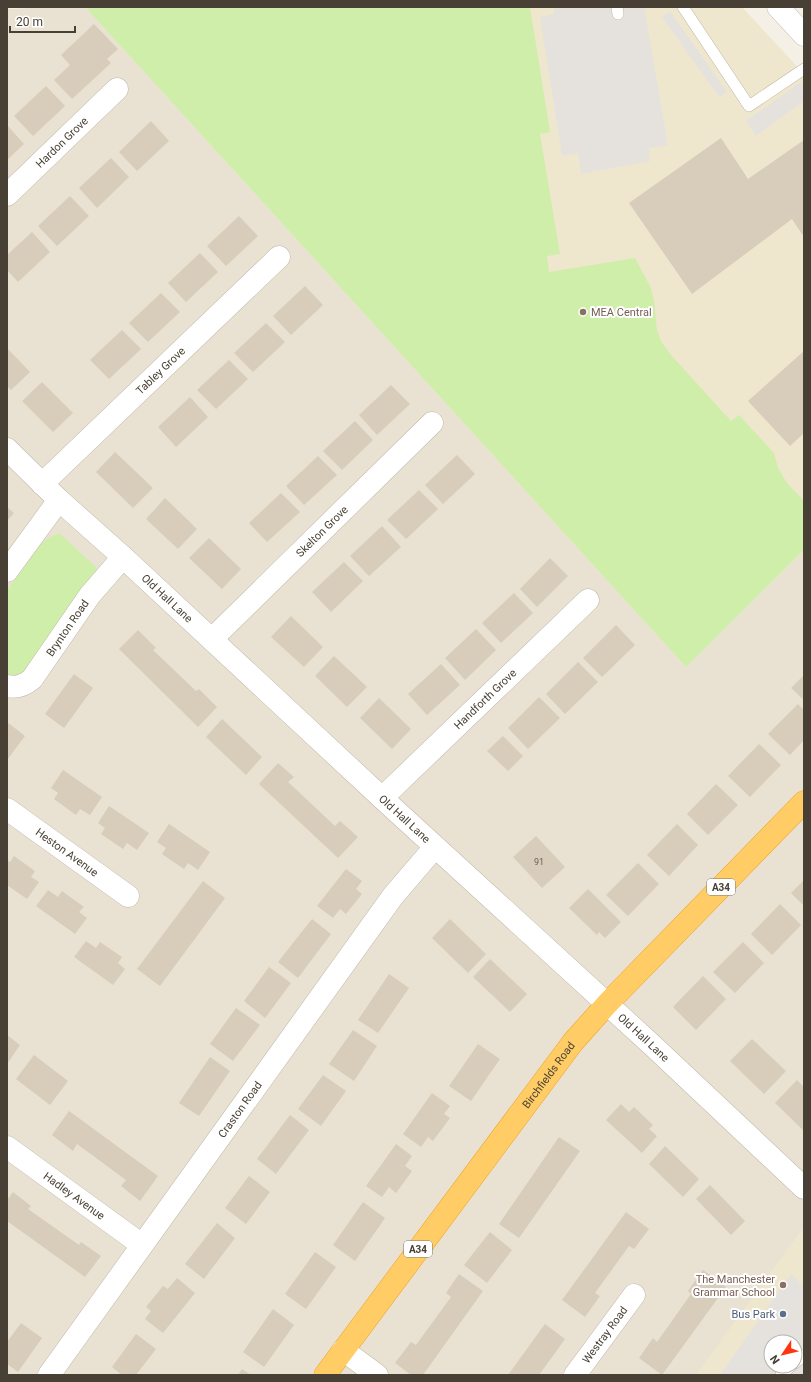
<svg xmlns="http://www.w3.org/2000/svg" width="811" height="1382" font-family="Roboto,sans-serif">
<style>
.residential{fill:#e9e2d3;fill-rule:evenodd}
.education{fill:#efe6ce;fill-rule:evenodd}
.green{fill:#cfeeaa}
.parking{fill:#e5e2de;fill-rule:evenodd}
.building{fill:#d8ccba}
.lines{fill:none;stroke-linecap:round;stroke-linejoin:round}
.lane-casing{stroke:#c1b8a7;stroke-width:12}
.street-casing{stroke:#c1b8a7;stroke-width:23}
.highway-casing{stroke:#eea426;stroke-width:23}
.lane{stroke:#fff;stroke-width:11}
.street{stroke:#fff;stroke-width:22}
.highway{stroke:#fc6;stroke-width:22}
.education-dot{fill:#8d6e63;stroke:#fff;stroke-width:1.5}
.service-dot{fill:#5c6f8a;stroke:#fff;stroke-width:1.5}
.labels{text-anchor:middle;stroke-width:4;stroke-linejoin:round;paint-order:stroke}
.number-label{font-size:9px;fill:#6c6356}
.shield{fill:#fff;stroke:#7f7971;stroke-width:1}
.shield-label{font-size:10px;font-weight:bold;fill:#484034}
.street-label{font-size:11px;fill:#484034;stroke:#fff}
.education-label{font-size:11px;fill:#785e54;stroke:#fff;text-anchor:start}
.service-label{font-size:11px;fill:#4e5e75;stroke:#fff;text-anchor:end}
</style>
<rect width="100%" height="100%" fill="#f5f0e6"/>
<path class="residential" d="M58,7h27l601,660 118,-117v825h-797v-1366zM771,1342h24v24h-24z"/>
<path class="education" d="M85,7h657l62,67v476l-118,117z
M803,1228l1,147h-108zM771,1342h24v24h-24z"/>
<path class="green" d="M85,7h445l20,125 -10,2 20,120 -13,2 2,16 86,-14 15,28 4,14 3,31 5,12 9,12 60,66 8,-6 35,38 4,15 9,15 17,18v49l-118,117z
M59,533l38,35 -1,6 -70,101 -19,3v-88l32,-44 9,-8z"/>
<path class="parking" d="M554,7h90l24,138 -19,3 1,13 -69,13 -3,-21 -16,3 -22,-139 14,-3z
M670,11l57,81 -8,5 -57,-80z
M801,82l3,5v14l-48,35 -10,-15z
M791,1274l13,12v89h-84zM771,1342h24v24h-24z"/>
<path class="building" d="M94,24l24,25 -11,10 4,4 -39,36 -18,-19 16,-15 -9,-10z
M46,86l19,20 -32,30 -19,-20z
M151,121l18,20 -32,30 -18,-19z
M7,125l17,19 -17,16z
M721,138l27,41 56,-39v97l-12,-18 -100,75 -63,-91z
M111,158l18,19 -32,31 -18,-20z
M70,196l19,20 -32,30 -19,-20z
M239,216l19,20 -32,30 -19,-20z
M32,232l18,20 -32,30 -11,-12v-15z
M200,253l18,19 -32,30 -18,-19z
M305,286l18,19 -32,30 -18,-19z
M161,293l19,19 -32,30 -19,-19z
M266,323l19,19 -32,30 -19,-19z
M122,330l19,19 -32,30 -19,-19z
M7,348l23,24 -19,18 -4,-4z
M804,351v82l-14,13 -42,-45z
M229,360l19,19 -32,30 -19,-19z
M42,382l31,31 -20,19 -31,-31z
M391,385l19,19 -33,31 -18,-20z
M190,397l18,20 -32,30 -18,-20z
M355,421l18,19 -31,30 -19,-19z
M115,452l38,36 -20,20 -37,-36z
M457,455l18,19 -32,30 -18,-19z
M318,456l19,19 -33,30 -18,-19z
M419,490l19,19 -32,30 -19,-19z
M281,493l19,19 -33,30 -18,-19z
M165,498l32,31 -19,20 -32,-30z
M7,507l7,6 -7,8z
M382,526l19,21 -32,29 -19,-20z
M209,538l32,31 -19,20 -33,-31z
M550,558l18,18 -31,31 -17,-18z
M344,562l19,19 -32,31 -19,-20z
M514,593l19,20 -32,30 -19,-20z
M291,616l32,31 -19,20 -33,-30z
M616,625l19,20 -33,32 -19,-19z
M476,629l20,21 -31,30 -20,-22z
M138,630l18,18 -3,2 43,41 3,-2 18,18 -19,20 -79,-78z
M334,656l33,31 -20,20 -32,-31z
M578,662l20,20 -33,32 -19,-20z
M441,664l19,21 -33,30 -19,-21z
M74,674l19,14 -29,40 -19,-14z
M804,675v25l-13,-12z
M539,697l21,21 -32,31 -20,-21z
M379,698l32,31 -19,20 -32,-31z
M798,704l6,6v30l-14,15 -22,-21z
M222,719l40,38 -16,18 -40,-38z
M7,722l18,14 -18,24z
M503,736l20,20 -15,15 -21,-20z
M759,744l22,21 -31,32 -22,-21z
M278,763l16,14 -6,5 47,44 5,-5 18,16 -20,21 -79,-74z
M63,770l39,27 -12,18 -10,-6 -4,6 -22,-16 4,-6 -7,-5z
M716,784l22,21 -30,30 -21,-21z
M109,806l40,27 -12,17 -10,-7 -4,6 -22,-15 4,-6 -7,-5z
M169,824l41,28 -12,18 -10,-7 -4,6 -22,-15 4,-6 -9,-6z
M677,824l21,21 -29,31 -22,-21z
M536,836l29,31 -23,21 -29,-31z
M14,856l21,15 -4,6 8,5 -12,17 -20,-14v-25l3,2z
M638,863l21,21 -31,32 -22,-21z
M346,869l16,12 -6,8 6,5 -16,20 -6,-5 -7,9 -16,-12z
M804,880v26l-13,-13z
M203,881l22,17 -65,88 -23,-17z
M588,889l33,33 -16,16 -6,-6 -2,3 -28,-27z
M48,890l10,7 4,-6 22,16 -5,5 8,6 -12,16 -39,-28z
M780,904l21,21 -29,30 -21,-21z
M312,919l19,15 -33,44 -20,-16z
M450,919l36,35 -18,19 -36,-35z
M86,941l10,7 4,-6 22,15 -4,6 7,6 -12,16 -39,-28z
M743,942l21,21 -29,30 -22,-21z
M490,959l37,35 -17,18 -37,-35z
M269,967l22,16 -26,35 -21,-17z
M389,974l20,14 -31,45 -20,-13z
M703,976l23,23 -30,31 -23,-23z
M236,1008l24,17 -27,36 -23,-17z
M353,1030l24,16 -23,35 -25,-17z
M7,1035l13,10 -13,19z
M752,1039l34,32 -22,23 -34,-33z
M478,1044l22,15 -29,42 -22,-15z
M34,1055l34,26 -18,24 -34,-26z
M210,1057l20,14 -31,45 -20,-13z
M323,1075l23,16 -25,35 -23,-17z
M797,1080l7,7v44l-29,-28z
M432,1093l18,13 -6,8 6,4 -17,23 -5,-4 -7,10 -18,-13z
M621,1104l8,8 5,-5 19,18 -4,4 8,7 -15,17 -36,-33z
M69,1111l89,65 -18,25 -19,-15 5,-6 -49,-36 -4,7 -21,-16z
M290,1115l19,15 -33,44 -19,-15z
M559,1137l21,14 -61,87 -20,-14z
M396,1144l16,12 -7,10 7,5 -16,22 -7,-6 -7,10 -16,-11z
M665,1146l34,33 -16,18 -34,-33z
M249,1176l21,16 -24,32 -21,-16z
M710,1185l35,36 -14,14 -35,-36z
M13,1192l18,14 -3,3 51,36 2,-3 20,14 -16,21 -78,-56v-21z
M363,1202l22,16 -30,43 -22,-16z
M626,1212l23,17 -15,20 -5,-3 -34,47 5,3 -15,21 -23,-17z
M217,1223l18,15 -31,41 -19,-15z
M490,1232l22,18 -25,33 -23,-18z
M315,1252l21,15 -30,42 -21,-15z
M703,1270l23,17 -64,88 -23,-17 14,-20 4,4 34,-48 -3,-3z
M459,1274l24,17 -60,84h-12l-16,-12 16,-21 5,3 35,-48 -5,-4z
M177,1278l18,15 -32,40 -18,-14 6,-8 -5,-4 17,-21 5,3z
M273,1309l21,16 -30,42 -21,-15z
M21,1323l21,15 -24,34 -11,-8v-22z
M545,1324l20,15 -26,36h-31z
M136,1334l20,15 -20,26h-14l-10,-8z
M242,1369l9,6h-13z"/>
<g class="lines">
<defs>
<path id="lane" d="M617,7l1,7
M683,7l66,99 55,-37
M795,1363l9,-8
M781,1375l10,-9"/>
<g id="street">
<path d="M778,7l26,28"/>
<path id="s1" d="M7,195l110,-106"/>
<path id="s2" d="M7,449l52,51 64,57 259,241 270,247 152,143"/>
<path id="s3" d="M42,484l237,-227"/>
<path d="M7,571l52,-71"/>
<path id="s4" d="M212,639l220,-216"/>
<path id="s5" d="M7,686c9,2 18,-1 25,-7l58,-84 33,-38"/>
<path id="s6" d="M382,798l206,-198"/>
<path id="s7" d="M7,809l121,87"/>
<path id="s8" d="M7,1147l135,98"/>
<path d="M343,1350l34,25"/>
<path id="s9" d="M49,1375l344,-479 42,-49"/>
<path id="s10" d="M575,1375l59,-80"/>
</g>
<g id="highway">
<path id="s11" d="M325,1375l248,-333 34,-38 197,-202"/>
</g>
</defs>
<use href="#lane" class="lane-casing"/>
<use href="#street" class="street-casing"/>
<use href="#highway" class="highway-casing"/>
<use href="#lane" class="lane"/>
<use href="#street" class="street"/>
<use href="#highway" class="highway"/>
</g>
<g class="education-dot">
<circle cx="583" cy="312" r="4"/>
<circle cx="783" cy="1285" r="4"/>
</g>
<circle class="service-dot" cx="783" cy="1314" r="4"/>
<g class="labels">
<g class="number-label">
<text x="539" y="865">91</text>
</g>
<g class="shield">
<rect x="707" y="879" width="28" height="16" rx="3"/>
<rect x="404" y="1241" width="28" height="16" rx="3"/>
</g>
<g class="shield-label">
<text x="721" y="891">A34</text>
<text x="418" y="1253">A34</text>
</g>
<g class="street-label">
<text dy="4" stroke="none"><textPath href="#s1" startOffset="76">Hardon Grove</textPath></text>
<text dy="4" stroke="none"><textPath href="#s3" startOffset="164">Tabley Grove</textPath></text>
<text dy="4" stroke="none"><textPath href="#s4" startOffset="154">Skelton Grove</textPath></text>
<text dy="4" stroke="none"><textPath href="#s2" startOffset="219">Old Hall Lane</textPath></text>
<text dy="4" stroke="none"><textPath href="#s5" startOffset="89">Brynton Road</textPath></text>
<text dy="4" stroke="none"><textPath href="#s6" startOffset="143">Handforth Grove</textPath></text>
<text dy="4" stroke="none"><textPath href="#s2" startOffset="543">Old Hall Lane</textPath></text>
<text dy="4" stroke="none"><textPath href="#s7" startOffset="74">Heston Avenue</textPath></text>
<text dy="4" stroke="none"><textPath href="#s2" startOffset="867">Old Hall Lane</textPath></text>
<text dy="4" stroke="none"><textPath href="#s11" startOffset="374">Birchfields Road</textPath></text>
<text dy="4" stroke="none"><textPath href="#s9" startOffset="327">Craston Road</textPath></text>
<text dy="4" stroke="none"><textPath href="#s8" startOffset="83">Hadley Avenue</textPath></text>
<text dy="4" stroke="none"><textPath href="#s10" startOffset="50">Westray Road</textPath></text>
</g>
<g class="education-label">
<text x="591" y="316">MEA Central</text>
<text x="775" y="1283" text-anchor="end">The Manchester<tspan x="775" dy="13">Grammar School</tspan></text>
</g>
<g class="service-label">
<text x="775" y="1318">Bus Park</text>
</g>
</g>
<rect width="811" height="1382" fill="none" stroke="#484034" stroke-width="16"/>
<g transform="translate(783 1354) rotate(235)"><circle r="19" fill="#ffffff" stroke="#b6b3ae"/>
<path d="M0-3L7 15L0 10L-7 15Z" fill="#ff3512"/>
<text y="-6" font-size="11" font-weight="bold" text-anchor="middle" fill="#484034">N</text>
</g>
<path d="M10 26v6h65v-6" fill="none" stroke="#484034" stroke-width="2"/>
<text x="16" y="26" font-size="12" fill="#484034" stroke="#ffffff" stroke-width="3" paint-order="stroke">20 m</text>
</svg>
